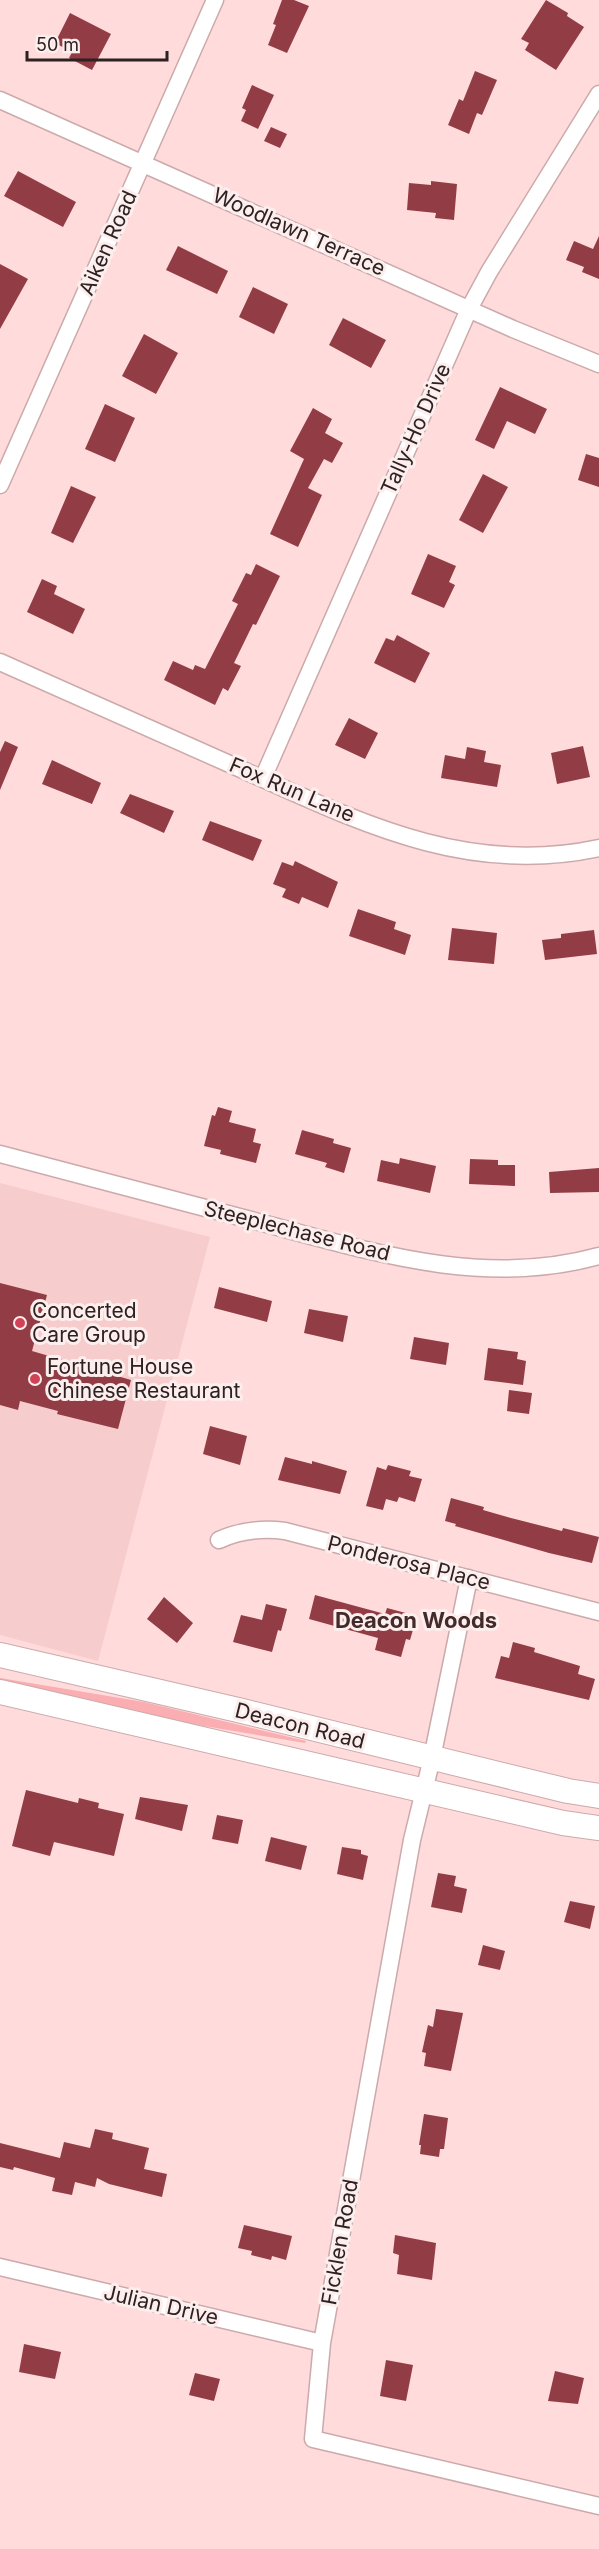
<svg xmlns="http://www.w3.org/2000/svg" width="599" height="2549" font-family="Inter,sans-serif">
<style>
.built{fill:#f7cccc}
.green{fill:#faaeb1}
.building{fill:#923d45}
.lines{fill:none;stroke-linecap:round;stroke-linejoin:round}
.street-casing{stroke:#ccaaab;stroke-width:19}
.secondary-casing{stroke:#ccaaab;stroke-width:26}
.street{stroke:#fff;stroke-width:16}
.secondary{stroke:#fff;stroke-width:24}
.poi-dot{fill:#d24256;stroke:#fdeeee;stroke-width:2}
.labels{text-anchor:middle;stroke-width:6;stroke-linejoin:round;paint-order:stroke}
.street-label{font-size:21px;fill:#2e2121;stroke:#fdeeee}
.poi-label{font-size:21px;fill:#2e2121;stroke:#fdeeee;text-anchor:start}
.neighbourhood-label{font-size:22px;font-weight:bold;fill:#442a2b;stroke:#fdeeee}
</style>
<rect width="100%" height="100%" fill="#ffdbdb"/>
<path class="built" d="M0,1183l210,54 -112,424 -98,-26z"/>
<path class="green" d="M0,1678l144,24 162,39 -1,2 -160,-27 -145,-34z"/>
<path class="building" d="M282,0h12l15,6 -22,47 -19,-8 8,-20 -3,-1z
M546,0l22,13 -1,3 17,11 -28,43 -31,-20 4,-7 -8,-4z
M70,13l41,21 -19,36 -23,-12 3,-6 -17,-9z
M475,71l22,9 -15,35 -5,-2 -8,21 -21,-9 11,-26 4,2z
M252,85l22,10 -16,34 -17,-8 5,-11 -4,-2z
M271,127l16,7 -7,14 -16,-7z
M18,171l58,31 -13,25 -59,-31z
M431,181l26,3 -3,36 -19,-2 1,-5 -29,-3 2,-27 22,2z
M599,236v43l-17,-7 2,-5 -18,-7 8,-19 19,8z
M178,246l50,25 -11,23 -51,-24z
M0,264l28,15 -28,50z
M253,287l35,17 -14,30 -35,-17z
M343,318l43,22 -15,28 -42,-23z
M144,334l34,19 -22,41 -34,-18z
M500,387l47,22 -12,25 -28,-13 -13,28 -19,-9z
M105,404l30,14 -20,44 -30,-13z
M313,408l19,11 -7,14 18,10 -11,20 -8,-4 -16,29 14,7 -24,52 -28,-13 34,-75 -14,-8z
M586,454l13,4v29l-21,-7z
M483,474l25,13 -25,46 -24,-13z
M71,486l25,11 -23,46 -22,-10z
M428,554l28,12 -7,16 6,3 -11,23 -33,-14z
M256,564l24,12 -24,49 -3,-1 -19,39 7,3 -13,25 -5,-3 -8,17 -51,-25 9,-19 20,9 2,-5 10,4 33,-65 -6,-3 14,-28 5,2z
M42,579l15,7 -3,8 31,15 -12,25 -46,-22z
M397,635l33,18 -15,30 -41,-20 12,-25 8,3z
M349,718l29,15 -13,26 -30,-14z
M5,741l13,6 -18,43v-38z
M583,746l7,31 -33,7 -6,-31z
M467,747l19,4 -2,11 17,3 -4,22 -56,-9 4,-23 20,4z
M52,760l49,23 -9,21 -50,-20z
M130,794l44,17 -10,22 -44,-20z
M210,821l52,19 -9,21 -51,-21z
M295,861l43,21 -10,26 -26,-11 -3,7 -17,-7 4,-8 -13,-5 9,-22 11,4z
M358,909l38,13 -2,7 17,6 -6,20 -56,-19z
M452,928l45,5 -3,31 -46,-4z
M594,930l3,24 -52,6 -3,-20 19,-2v-4z
M218,1107l14,4 -3,11 27,7 -3,13 8,2 -5,19 -36,-9 1,-4 -17,-4 8,-31 3,1z
M302,1130l32,9 -1,4 18,5 -7,25 -19,-6 2,-4 -32,-9z
M400,1158l36,8 -6,27 -53,-12 4,-21 18,4z
M470,1159l28,1v5h17v21l-46,-2z
M599,1168v24l-49,1 -1,-21z
M0,1283l47,12 -15,56 99,29 -13,49 -61,-15 1,-3 -38,-10 -2,9 -18,-5z
M219,1287l53,14 -5,21 -53,-14z
M309,1309l39,7 -5,26 -39,-9z
M414,1337l35,6 -3,22 -36,-6z
M488,1348l30,4 -1,7 9,2 -3,24 -39,-5z
M509,1390l23,3 -3,21 -22,-3z
M210,1426l37,10 -7,29 -37,-11z
M285,1457l27,7v-3l35,10 -7,23 -62,-14z
M388,1465l23,6 -2,5 13,3 -7,23 -16,-5 -2,5 -11,-3 -3,11 -17,-4 11,-39 9,3z
M451,1498l33,9 -1,3 28,8 51,13 1,-3 36,9 -7,26 -43,-10 -94,-27 1,-2 -11,-3z
M315,1595l70,19 2,-6 30,8 -7,24 -4,-1 -5,18 -26,-7 3,-12 -69,-19z
M164,1597l29,26 -16,20 -30,-24z
M266,1604l21,5 -6,22 -3,-1 -6,22 -39,-10 8,-27 21,5z
M513,1642l22,6 -1,4 46,14 -2,8 17,5 -6,21 -94,-22 6,-22 8,2z
M26,1790l52,13 1,-5 20,5 -1,5 26,6 -10,42 -60,-14 -4,14 -38,-10z
M140,1797l48,8 -6,26 -47,-12z
M217,1815l26,5 -5,24 -26,-5z
M271,1837l36,9 -6,24 -36,-9z
M342,1847l19,3v4l7,2 -5,24 -26,-6z
M438,1873l18,3 -2,10 13,3 -5,24 -31,-6z
M570,1901l25,5 -5,23 -26,-7z
M483,1945l22,6 -5,19 -22,-5z
M436,2009l27,4 -12,58 -27,-5 2,-13 -4,-1 6,-27 5,2z
M424,2114l24,4 -4,31h-4l-1,8 -19,-3 1,-9h-2z
M95,2129l18,4 -1,6 37,9 -5,21 23,5 -5,23 -53,-13 -12,-6 -2,9 -20,-5 -3,13 -20,-4 3,-13 -41,-11 -1,3 -13,-3v-24l60,15 4,-16 26,6z
M244,2225l48,11 -6,24 -14,-4 -1,4 -20,-5 1,-4 -14,-3z
M395,2235l41,8 -4,37 -35,-6 2,-19 -6,-2z
M24,2344l37,8 -6,27 -36,-7z
M386,2360l27,5 -7,36 -26,-5z
M555,2371l29,7 -6,26 -30,-3z
M195,2373l25,6 -6,22 -25,-6z"/>
<g class="lines">
<defs>
<path id="street" d="M0,100l513,229 86,35
M0,485l215,-485
M0,662c75,33 150,66 225,100 123,54 235,116 374,86
M263,778l206,-469 20,-37 110,-178
M0,1154c84,22 167,44 251,66 115,30 229,69 348,36
M219,1540c22,-10 43,-12 66,-9l314,81
M469,1578l-37,180 -20,82 -90,503 -9,96 286,67
M0,2267l322,76"/>
<path id="secondary" d="M0,1655l238,55 330,81 31,5
M0,1692l563,131 36,5"/>
</defs>
<use href="#street" class="street-casing"/>
<use href="#secondary" class="secondary-casing"/>
<use href="#street" class="street"/>
<use href="#secondary" class="secondary"/>
</g>
<g class="poi-dot">
<circle cx="20" cy="1323" r="6"/>
<circle cx="35" cy="1379" r="6"/>
</g>
<g class="labels">
<g class="street-label">
<text transform="translate(299 232) rotate(24)" y="7">Woodlawn Terrace</text>
<text transform="translate(108 243) rotate(-66)" y="7">Aiken Road</text>
<text transform="translate(416 429) rotate(-66)" y="7">Tally-Ho Drive</text>
<text transform="translate(292 790) rotate(23)" y="7">Fox Run Lane</text>
<text transform="translate(297 1231) rotate(14)" y="7">Steeplechase Road</text>
<text transform="translate(409 1563) rotate(14)" y="7">Ponderosa Place</text>
<text transform="translate(300 1726) rotate(14)" y="7">Deacon Road</text>
<text transform="translate(340 2242) rotate(-80)" y="7">Ficklen Road</text>
<text transform="translate(161 2305) rotate(13)" y="7">Julian Drive</text>
</g>
<g class="poi-label">
<text x="32" y="1318">Concerted<tspan x="32" dy="24">Care Group</tspan></text>
<text x="47" y="1374">Fortune House<tspan x="47" dy="24">Chinese Restaurant</tspan></text>
</g>
<g class="neighbourhood-label">
<text x="416" y="1628">Deacon Woods</text>
</g>
</g>
<path d="M27 51v9h140v-9" fill="none" stroke="#2e2121" stroke-width="3"/>
<text x="36" y="51" font-size="18" fill="#2e2121" stroke="#fdeeee" stroke-width="4.5" paint-order="stroke">50 m</text>
</svg>
